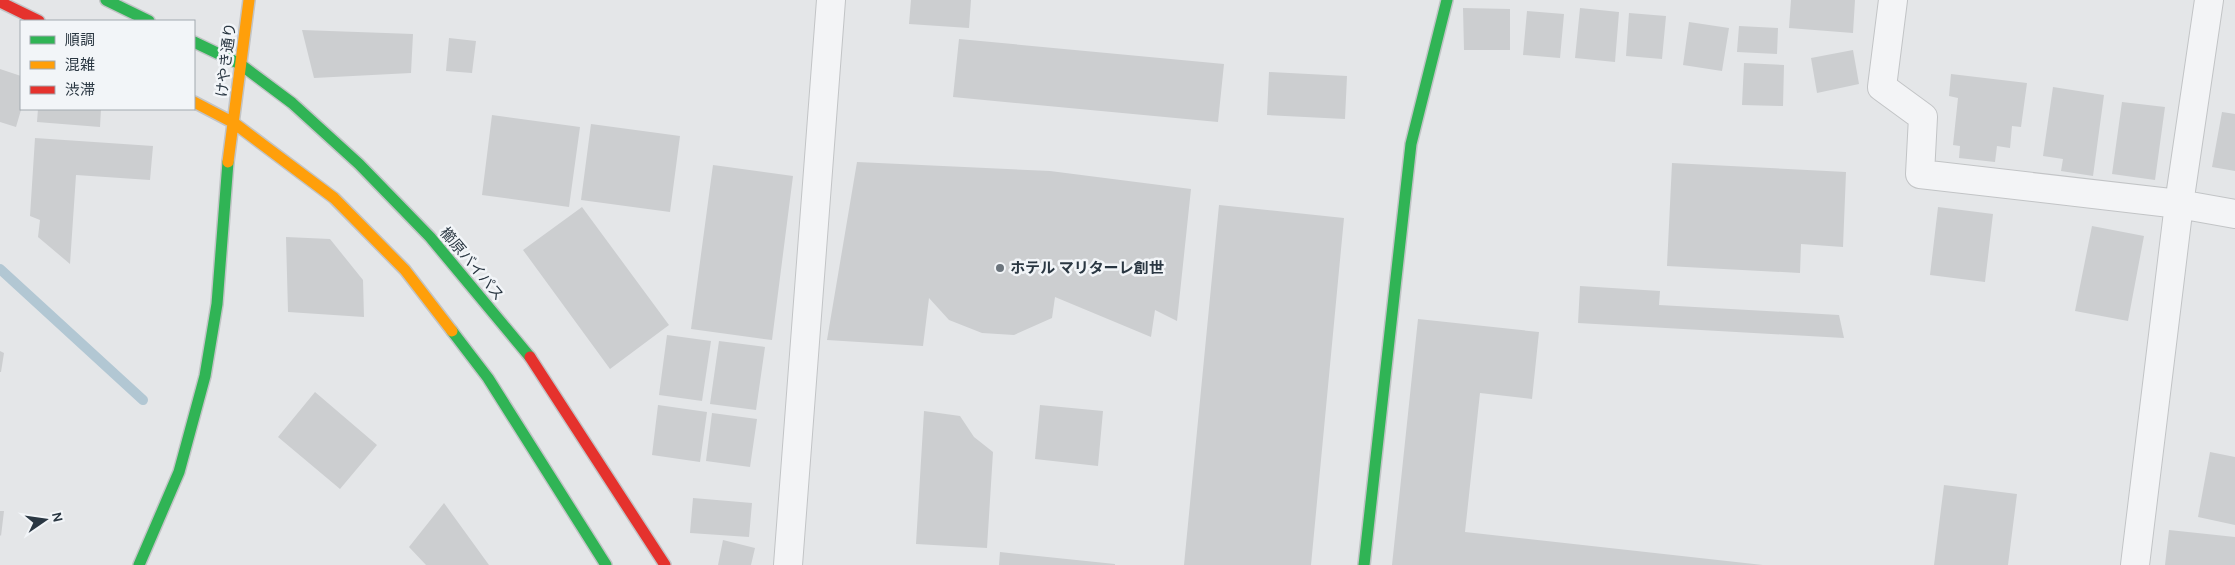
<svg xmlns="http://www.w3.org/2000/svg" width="2235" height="565" font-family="Karla,'Noto Sans JP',sans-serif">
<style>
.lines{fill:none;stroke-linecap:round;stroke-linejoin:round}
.stream{stroke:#b2c7d3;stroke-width:10}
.building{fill:#ccced0}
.street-casing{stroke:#c2c4c6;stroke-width:30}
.fast-casing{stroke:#c2c4c6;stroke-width:14}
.slow-casing{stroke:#c2c4c6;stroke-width:14}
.jam-casing{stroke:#c2c4c6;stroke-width:14}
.street{stroke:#f3f4f6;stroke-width:28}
.fast{stroke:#30b455;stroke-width:11}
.slow{stroke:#ff9f0a;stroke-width:11}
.jam{stroke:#e5322d;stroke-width:11}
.poi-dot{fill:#6b747c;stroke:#f2f5f8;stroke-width:2}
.labels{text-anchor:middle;stroke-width:5;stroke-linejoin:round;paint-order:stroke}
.street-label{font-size:15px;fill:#2a3742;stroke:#f2f5f8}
.poi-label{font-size:15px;font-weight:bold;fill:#2a3742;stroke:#f2f5f8;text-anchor:start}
</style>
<rect width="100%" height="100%" fill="#e4e6e8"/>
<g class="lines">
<path class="stream" d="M0,269l143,131"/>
</g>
<path class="building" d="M911,0h60l-2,28 -60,-4z
M1791,0h64l-2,33 -64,-5z
M1463,8l47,1v41h-46z
M1580,8l39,4 -4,50 -40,-4z
M1527,11l37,3 -4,44 -37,-3z
M1629,13l37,3 -4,43 -36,-3z
M1689,22l40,6 -7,43 -39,-6z
M1739,26l39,2 -1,26 -40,-2z
M302,30l111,4 -2,39 -97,5z
M449,38l27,3 -4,32 -26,-2z
M959,39l265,25 -6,58 -265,-25z
M1853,50l6,34 -42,9 -6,-35z
M1744,63l40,2 -1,41 -41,-1z
M0,69l21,7v34l-5,17 -16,-5z
M1269,72l78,4 -2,43 -78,-4z
M1951,74l76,9 -6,44 -9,-1 -2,22 -13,-2 -2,16 -36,-4 1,-12 -7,-1 5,-47 -9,-2z
M2053,87l51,8 -11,81 -32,-5 2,-12 -20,-3z
M2122,102l43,5 -10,73 -43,-6z
M38,109h63l-1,18 -63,-5z
M2222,112l13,2v57l-23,-4z
M492,115l88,12 -11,80 -87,-12z
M591,124l89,12 -10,76 -89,-12z
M35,138l118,8 -3,34 -74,-5 -6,89 -32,-27 2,-17 -10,-4z
M857,162l193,9 141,18 -14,132 -22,-11 -4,27 -96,-40 -3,21 -38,17 -32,-2 -33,-13 -20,-22 -6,48 -96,-6z
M1672,163l174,9 -3,75 -42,-3 -1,29 -133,-7z
M713,165l80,11 -21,164 -81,-11z
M1219,205l125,13 -33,347h-127z
M582,207l87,118 -59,44 -87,-119z
M1938,207l55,7 -8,68 -55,-7z
M2092,226l52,10 -16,85 -53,-10z
M286,237l44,2 33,41 1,37 -76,-5z
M1580,286l80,5 -1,14 180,10 5,23 -266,-15z
M1418,319l121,13 -7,67 -52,-6 -15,139 298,33h-371z
M667,335l44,6 -9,60 -43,-6z
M719,341l46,6 -9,63 -46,-6z
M0,351l4,2 -3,19h-1z
M315,392l62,53 -37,44 -62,-52z
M658,405l49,7 -7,50 -48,-7z
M1040,405l63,6 -5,55 -63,-7z
M924,411l36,5 14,21 19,15 -6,96 -71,-4z
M712,413l45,6 -7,48 -44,-6z
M2210,452l25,5v68l-37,-8z
M1944,485l73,9 -9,71h-74z
M693,498l59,5 -3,34 -59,-4z
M444,503l45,62h-63l-17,-18z
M0,511h4l-3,25 -1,-1z
M2169,530l66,7v28h-70z
M723,540l32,8 -4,17h-33z
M1000,552l115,12v1h-116z"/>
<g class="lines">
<defs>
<path id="street" d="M1893,0l-11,87 41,30 -3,57 259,30 56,10
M788,565l43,-565
M2135,565l44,-361 30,-204"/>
<path id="fast" d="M106,0l43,21
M194,42l46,22 52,39 67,61 71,73 100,120
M452,331l36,47 118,187
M139,565l40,-93 26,-96 12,-72 11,-142
M1364,565l47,-421 36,-144"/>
<path id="slow" d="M194,102l40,21 100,75 71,72 47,61
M228,162l21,-162"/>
<path id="jam" d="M0,2l39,19
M530,357l135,208"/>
</defs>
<use href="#street" class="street-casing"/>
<use href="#fast" class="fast-casing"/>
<use href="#slow" class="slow-casing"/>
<use href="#jam" class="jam-casing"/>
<use href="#street" class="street"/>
<use href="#fast" class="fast"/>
<use href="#slow" class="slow"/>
<use href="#jam" class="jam"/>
</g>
<circle class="poi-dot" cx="1000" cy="268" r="5"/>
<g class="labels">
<g class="street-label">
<text transform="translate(226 60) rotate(-83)" y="5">けやき通り</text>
<text transform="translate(472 264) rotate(50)" y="5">櫛原バイパス</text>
</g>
<g class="poi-label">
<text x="1010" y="273">ホテル マリターレ創世</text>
</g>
</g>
<rect x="20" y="20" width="175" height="90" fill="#f2f5f8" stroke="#a2a9af"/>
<rect x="30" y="36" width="25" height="8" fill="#30b455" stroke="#a2a9af"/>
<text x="65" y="45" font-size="15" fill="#2a3742">順調</text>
<rect x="30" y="61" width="25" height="8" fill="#ff9f0a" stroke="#a2a9af"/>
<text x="65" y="70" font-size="15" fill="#2a3742">混雑</text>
<rect x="30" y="86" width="25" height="8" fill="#e5322d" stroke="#a2a9af"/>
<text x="65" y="95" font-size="15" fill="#2a3742">渋滞</text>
<g transform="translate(45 520) rotate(77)" stroke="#f2f5f8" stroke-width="4" paint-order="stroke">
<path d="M0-4L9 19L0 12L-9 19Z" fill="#2a3742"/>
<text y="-8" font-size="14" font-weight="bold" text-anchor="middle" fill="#2a3742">N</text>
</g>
</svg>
